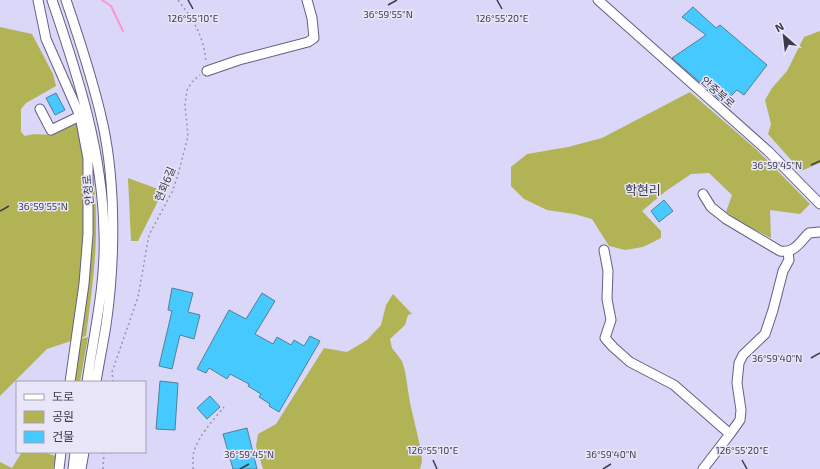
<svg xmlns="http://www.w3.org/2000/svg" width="820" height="469" font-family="'Exo 2','Noto Sans KR',sans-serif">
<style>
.green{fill:#b1b355}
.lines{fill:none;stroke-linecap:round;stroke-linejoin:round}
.stream{stroke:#fd97c9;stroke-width:2}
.building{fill:#45c9ff;stroke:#538095}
.minor-casing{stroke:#645f84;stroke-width:11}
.path{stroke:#9795af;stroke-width:1.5;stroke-dasharray:2 3;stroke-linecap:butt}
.minor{stroke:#fff;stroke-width:9}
.ticks{fill:none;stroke:#3c3a4b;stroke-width:1.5}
.labels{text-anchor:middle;stroke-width:3;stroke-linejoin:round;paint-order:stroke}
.street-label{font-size:11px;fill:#3c3a4b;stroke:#e8e6f8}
.quarter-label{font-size:13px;fill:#3c3a4b;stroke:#e8e6f8}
.ticks-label{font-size:10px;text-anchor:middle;fill:#3c3a4b;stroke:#e8e6f8;stroke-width:3;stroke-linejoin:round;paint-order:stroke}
</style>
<rect width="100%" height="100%" fill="#dad7f9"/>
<path class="green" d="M0,27l32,7 21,40 3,12 -30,17 -5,6v23l4,4c11,-4 16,0 25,-2 12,-4 22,-11 33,-14 6,32 13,64 13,97 1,40 -5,80 -10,119l-39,13 -47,47z
M820,31v132l-19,8 -33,-37 3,-10 -6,-24 7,-12 15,-17 17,-34z
M690,92l67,58 53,54 -10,10 -30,-4 1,28 -24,-12 -21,-14 6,-17 -23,-22 -18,1 -25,17 -24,20 19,20v7l-18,9 -18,3 -16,-4 -17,-27 -18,-5 -27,-4 -23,-11 -13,-13v-19l16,-13 41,-7 34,-9z
M128,178l35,13 -25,50h-7z
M393,294l19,20 -4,1 -3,10 -15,14 2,9 10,13 3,10 5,32 11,47 1,12 -2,7h-157l-7,-23 2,-12 18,-10 48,-76 23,4 20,-12 14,-15 5,-20z
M88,337l-8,45h-8l5,-42z
M22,452h21l13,4 -3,13h-53v-7l12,6z"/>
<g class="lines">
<path class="stream" d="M102,0l9,6 12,25"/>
</g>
<path class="building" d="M693,7l23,21 4,-3 47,40 -23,30 -7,-5 -13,13 -52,-45 34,-23 -24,-18z
M56,93l9,17 -10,5 -9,-17z
M664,200l9,11 -14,11 -8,-11z
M172,288l21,5 -5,19 12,3 -6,24 -14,-4 -8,34 -13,-3 13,-55 -4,-1z
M262,293l13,8 -20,33 18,10 4,-7 14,8 3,-5 10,6 6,-10 10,5 -41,71 -10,-6 1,-2 -11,-7 2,-3 -13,-8 1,-2 -19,-10 -3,5 -18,-11 -3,5 -9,-4 32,-59 17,9z
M160,381l18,2 -3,47 -19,-1z
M210,396l10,11 -13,12 -10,-11z
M247,428l10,41h-24l-10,-35z"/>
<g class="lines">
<defs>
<path id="minor" d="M38,0l8,39 34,77 8,43v75l-4,50 -14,98
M52,0c26,76 51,153 52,234 2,49 -10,99 -17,148
M66,0c14,41 28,83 37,125 13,61 12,138 3,200 -3,19 -7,38 -10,57
M598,0l170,151 52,53
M207,71l32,-11 69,-18 6,-4 -2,-20 -5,-18
M40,109l11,21 33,-16
M703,194l8,13 15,12 54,32c15,2 19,-8 29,-18l11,-1
M604,250l4,21 -1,28 4,21 -6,18 8,9 17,15 44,23 56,49 -27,35
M730,434l10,-14 1,-10 -4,-27 2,-20 4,-8 22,-21 8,-24 10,-39 6,-11 -1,-8
M59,469l2,-17
M73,469l2,-17
M81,469l3,-17"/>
</defs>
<use href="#minor" class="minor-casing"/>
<path class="path" d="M178,0c16,21 26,36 28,63
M113,382l-1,-10 26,-75 11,-62 23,-43 6,-17 10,-39 -3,-31 2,-15 5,-8 8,-7
M103,469l1,-17
M193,469c0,-4 0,-9 0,-13 2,-16 20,-36 31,-49"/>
<use href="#minor" class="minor"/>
</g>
<path class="ticks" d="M188,0l5,9M497,0l5,9M388,5l9,-5M811,165l9,-4M0,211l9,-5M811,358l9,-5M433,460l4,9M742,460l5,9M240,469l9,-5M603,469l8,-5"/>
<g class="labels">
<g class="street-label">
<text transform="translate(718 92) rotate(41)" y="4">안중북로</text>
<text transform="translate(165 184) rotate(-68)" y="4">현화6길</text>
<text transform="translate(88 190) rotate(-96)" y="4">안청로</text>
</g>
<g class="quarter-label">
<text x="643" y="195">학현리</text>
</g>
</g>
<g class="ticks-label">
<text x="388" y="18">36°59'55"N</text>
<text x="193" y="22">126°55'10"E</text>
<text x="502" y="22">126°55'20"E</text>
<text x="777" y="169">36°59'45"N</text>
<text x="43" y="210">36°59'55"N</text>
<text x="777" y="362">36°59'40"N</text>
<text x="433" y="454">126°55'10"E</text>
<text x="742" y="454">126°55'20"E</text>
<text x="249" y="458">36°59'45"N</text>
<text x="611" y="458">36°59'40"N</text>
</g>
<rect x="16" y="381" width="130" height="72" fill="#e8e6f8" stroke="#a3a1b3"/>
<rect x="24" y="394" width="20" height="6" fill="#ffffff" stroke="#a3a1b3"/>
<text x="52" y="401" font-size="12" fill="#3c3a4b">도로</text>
<rect x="24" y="411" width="20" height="12" fill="#b1b355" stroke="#a3a1b3"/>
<text x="52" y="421" font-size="12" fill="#3c3a4b">공원</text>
<rect x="24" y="431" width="20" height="12" fill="#45c9ff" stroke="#a3a1b3"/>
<text x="52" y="441" font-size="12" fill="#3c3a4b">건물</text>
<g transform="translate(784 36) rotate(332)" stroke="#e8e6f8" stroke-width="3" paint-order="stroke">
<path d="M0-3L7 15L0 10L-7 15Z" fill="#3c3a4b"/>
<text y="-6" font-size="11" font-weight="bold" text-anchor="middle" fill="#3c3a4b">N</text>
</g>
</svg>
